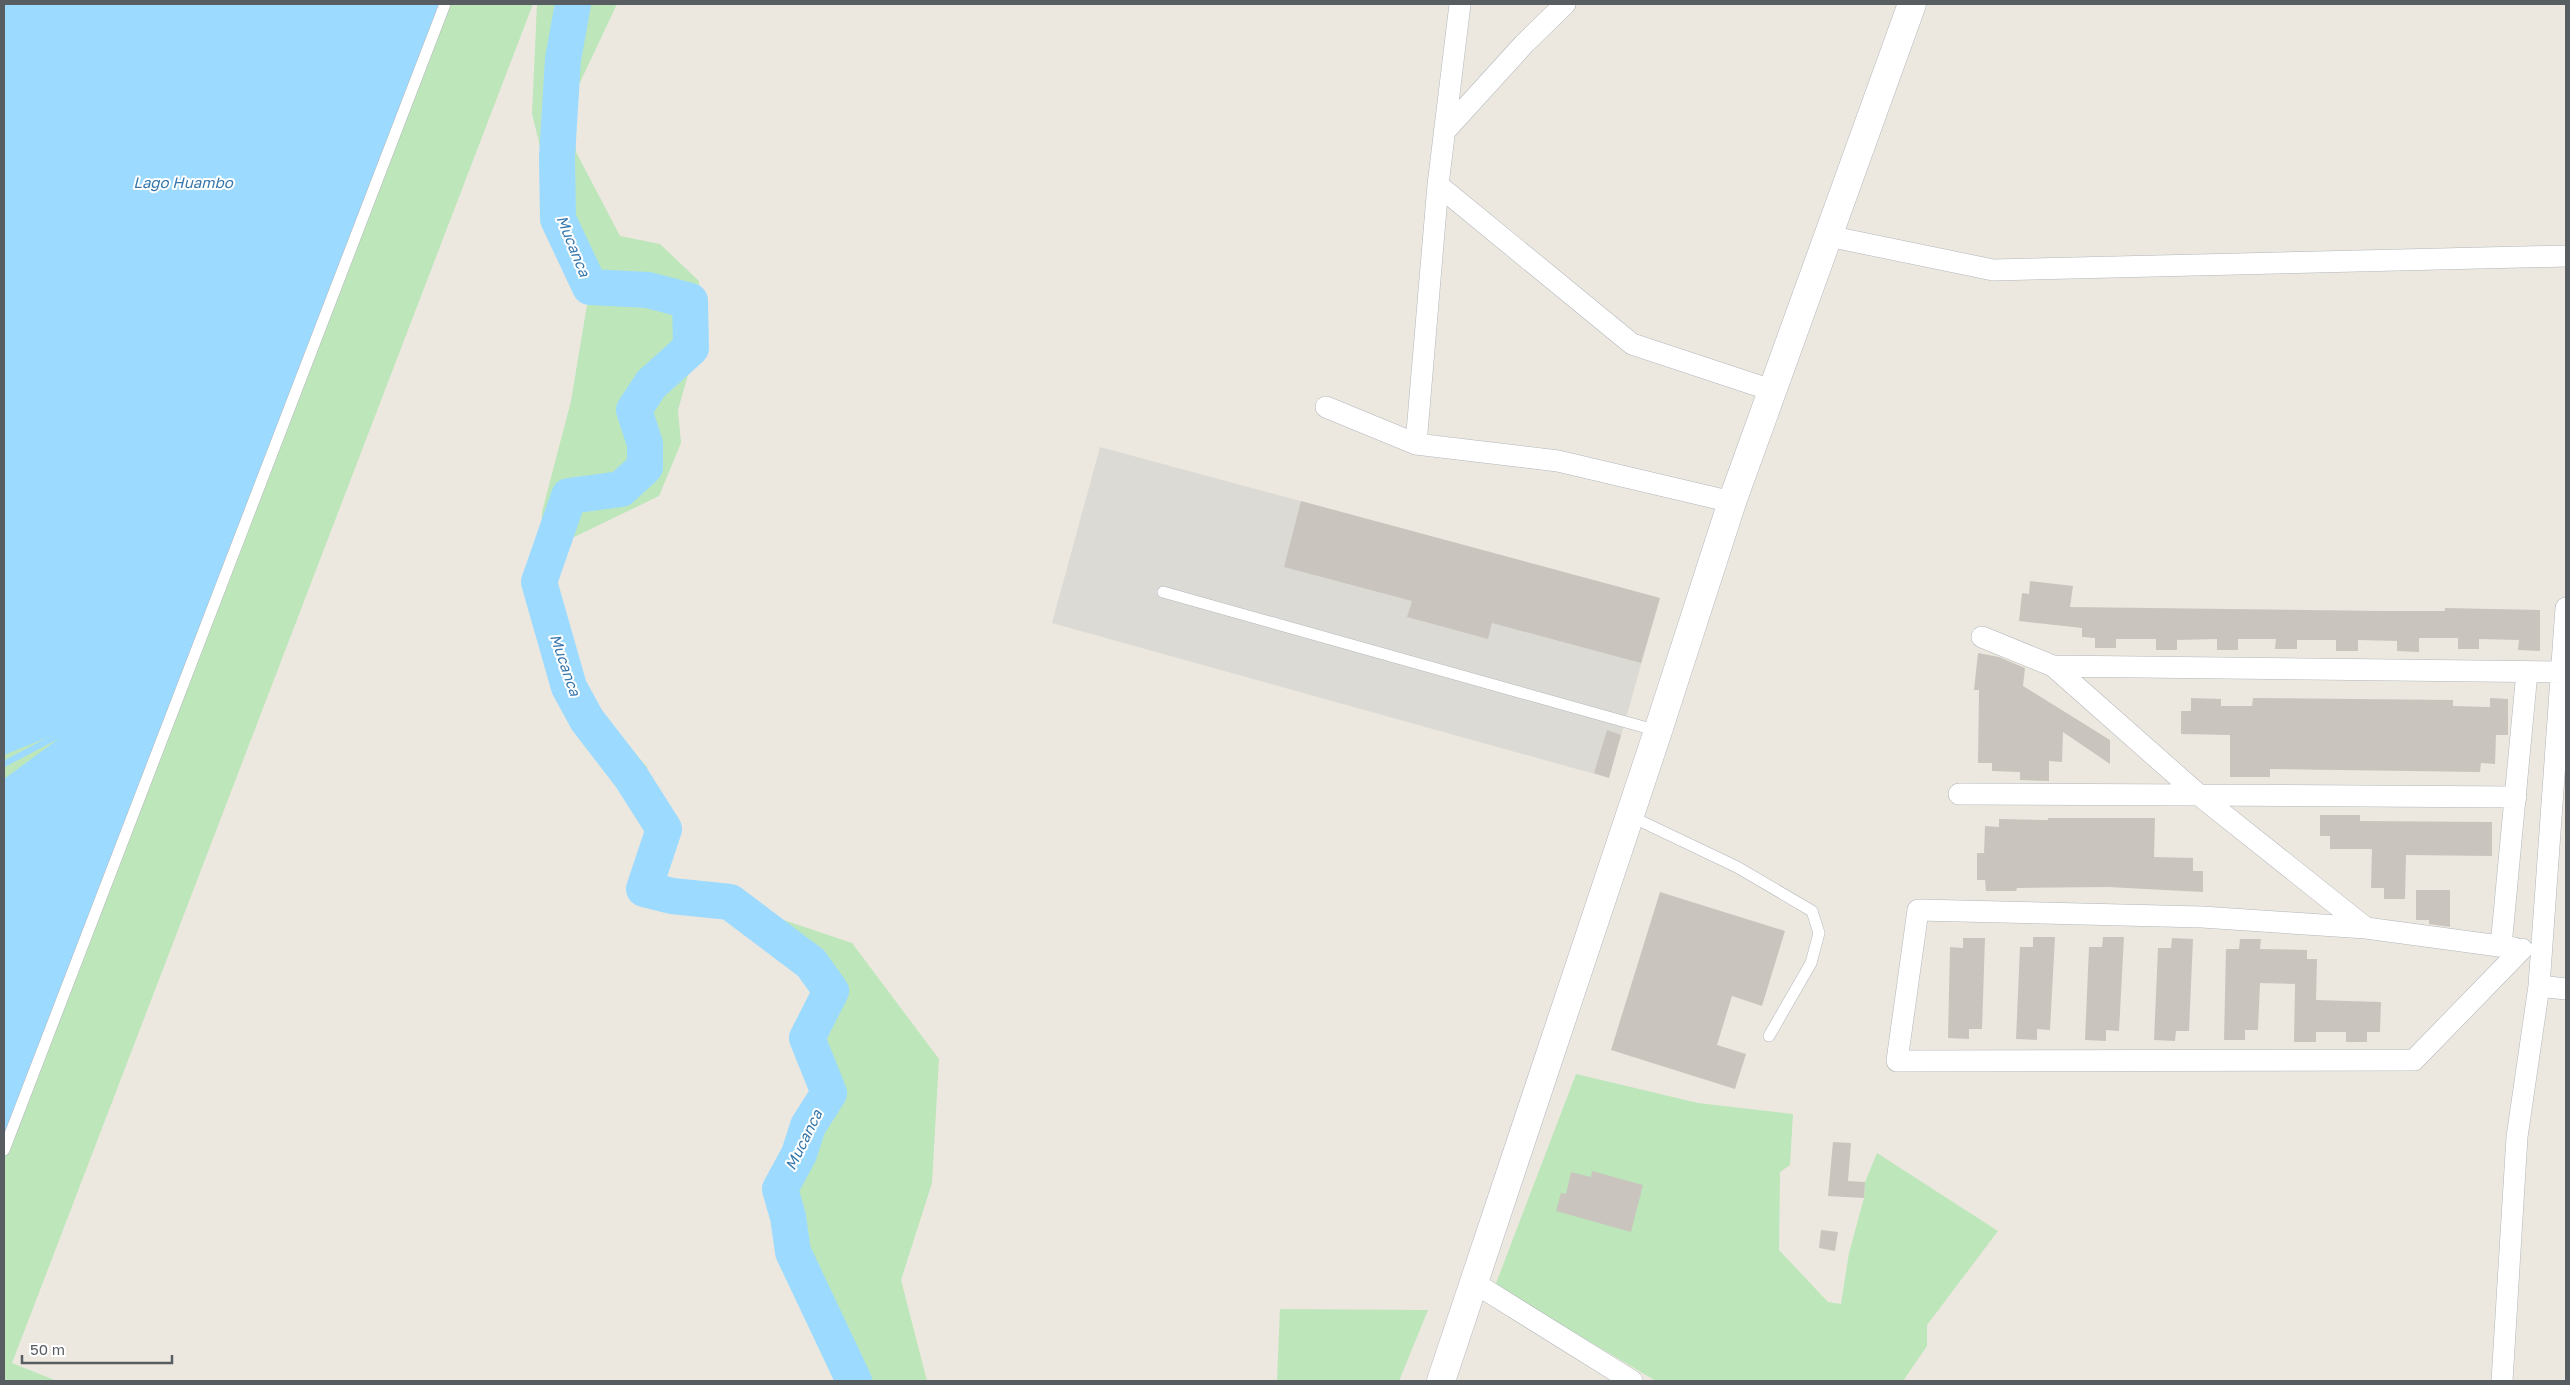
<svg xmlns="http://www.w3.org/2000/svg" width="2570" height="1385" font-family="'Golos Text',sans-serif">
<style>
.industrial{fill:#dcdad4}
.green{fill:#bde6ba}
.water{fill:#9cdbff}
.lines{fill:none;stroke-linecap:round;stroke-linejoin:round}
.stream{stroke:#9cdbff;stroke-width:6}
.river{stroke:#9cdbff;stroke-width:36}
.building{fill:#c9c5be}
.lane-casing{stroke:#b2b6bb;stroke-width:12}
.street-casing{stroke:#b2b6bb;stroke-width:22}
.secondary-casing{stroke:#b3b8bd;stroke-width:29}
.lane{stroke:#fff;stroke-width:11}
.street{stroke:#fff;stroke-width:21}
.secondary{stroke:#fff;stroke-width:28}
.labels{text-anchor:middle;stroke-width:4;stroke-linejoin:round;paint-order:stroke}
.water-label{font-size:15px;font-style:italic;fill:#3577ac;stroke:#fff}
</style>
<rect width="100%" height="100%" fill="#ece8df"/>
<path class="industrial" d="M1100,447l560,151 -51,180 -557,-155z"/>
<path class="green" d="M4,4h529l-521,1359 45,18h-53z
M537,4h80l-41,87v61l44,84 40,8 39,37 -3,66 -18,63 3,33 -22,53 -91,44 -16,34 33,122 62,71 17,62 -33,-52 -44,-57 -18,-33 -30,-105 3,-70 29,-111 19,-114 -32,-68 -26,-105z
M730,902l122,41 87,116 -7,124 -31,97 26,101h-73l-61,-129 -5,-35 -8,-28 19,-35 9,-28 21,-33 -22,-55 24,-47 -20,-28z
M1576,1074l122,29 95,11 -3,51 -10,7 -1,78 49,52 13,2 8,-51 15,-55 1,-16 12,-29 121,78 -71,94v21l-24,35h-247l-161,-95z
M1280,1309l148,1 -29,71h-122z"/>
<path class="water" d="M4,4h441l-441,1146v-371l72,-53 -72,29z"/>
<g class="lines">
<path class="stream" d="M4,764l74,-39 3,-7"/>
<path class="river" d="M573,4l-10,55 -6,98 1,62 32,68 58,3 42,11 1,47 -40,36 -17,26 11,34v23l-24,22 -52,7 -30,86 30,105 18,33 44,57 33,52 -20,60 28,7 58,6 81,61 20,28 -24,47 22,55 -21,33 -9,28 -19,35 8,28 5,35 61,129"/>
</g>
<path class="building" d="M1301,501l359,97 -19,65 -149,-40 -4,16 -81,-22 5,-16 -128,-34z
M2030,581l43,5 -3,21 315,4h60v-3l95,2v41l-22,-1 1,-10 -40,-1v10h-21v-11h-39v14l-22,-1v-10l-39,-1v11h-22v-11h-39v9h-22l1,-10h-38v11h-21v-11l-40,1v10h-21v-11h-40v9h-21v-10l-13,-1v-9l-63,-7 3,-28 7,1z
M1978,653l21,4 26,11 -2,18 87,54v24l-47,-32 -1,30 -13,-1v20l-29,-1v-8l-28,-1v-8h-14l1,-73h-5z
M2191,698l30,1v7h31l1,-8 200,2v6l37,1v-9l18,1v36h-12l-1,29 -14,-1 -1,9 -210,-3v8h-40v-42l-49,-1v-23h10z
M1607,730l14,5 -12,43 -15,-5z
M2320,815h40v6l132,1v34l-86,-1 -1,44h-21v-11h-13l1,-39h-42v-13h-10z
M2048,818h107l-1,39 39,1v13h10v21l-95,-5 -91,1 -1,3h-30l-1,-11h-8v-27h7l1,-27 14,1v-8l49,1z
M2416,890h34v37l-21,-3v-4h-13z
M1660,892l125,39 -23,75 -30,-10 -15,49 29,9 -11,35 -124,-39z
M2033,937h22l-5,93 -13,-1v11l-21,-1 4,-92h13z
M2103,937h21l-5,94 -13,-1v11l-21,-1 4,-93h13z
M1963,938h22l-3,91h-13v10l-21,-1 2,-91 13,1z
M2172,938l21,1 -4,92h-13l-1,10 -21,-1 4,-92h13z
M2240,939h21l-1,10 47,1v9h10l-1,41 65,2 -1,30h-13v10h-21v-10h-30v10h-22l1,-58 -35,-1 -2,47h-13v10h-21l2,-91h13z
M1833,1142l18,1 -3,38 17,1 -1,16 -36,-2z
M1592,1171l51,14 -12,47 -75,-21 5,-18 5,1 5,-22 20,5z
M1821,1230l17,2 -3,19 -16,-3z"/>
<g class="lines">
<defs>
<path id="lane" d="M1163,592l495,139
M1630,816l107,51 75,44 7,22 -8,30 -42,73
M4,1150l441,-1146"/>
<path id="street" d="M1444,132l80,-88 41,-40
M1438,185l194,159 139,46
M1828,236l165,34 573,-14
M1326,407l90,37 142,17 174,41
M1416,444l22,-259 22,-181
M1982,637l71,29 509,6
M2053,666l146,129 317,2
M1959,794l240,1 167,133 -164,-11 -284,-7 -21,151 517,-1 108,-111
M2366,928l148,20
M2501,946l26,-274
M2539,986l27,3
M1473,1282l159,99
M2502,1381l15,-244 22,-151 27,-378"/>
<path id="secondary" d="M1441,1381l217,-650 74,-229 180,-498"/>
</defs>
<use href="#lane" class="lane-casing"/>
<use href="#street" class="street-casing"/>
<use href="#secondary" class="secondary-casing"/>
<use href="#lane" class="lane"/>
<use href="#street" class="street"/>
<use href="#secondary" class="secondary"/>
</g>
<g class="labels">
<g class="water-label">
<text x="183" y="188">Lago Huambo</text>
<text transform="translate(573 246) rotate(68)" y="5">Mucanca</text>
<text transform="translate(565 665) rotate(71)" y="5">Mucanca</text>
<text transform="translate(804 1140) rotate(-64)" y="5">Mucanca</text>
</g>
</g>
<rect width="2570" height="1385" fill="none" stroke="#585d61" stroke-width="10"/>
<path d="M22 1355v8h150v-8" fill="none" stroke="#585d61" stroke-width="2.5"/>
<text x="30" y="1355" font-size="15" fill="#585d61" stroke="#ffffff" stroke-width="4" paint-order="stroke">50 m</text>
</svg>
